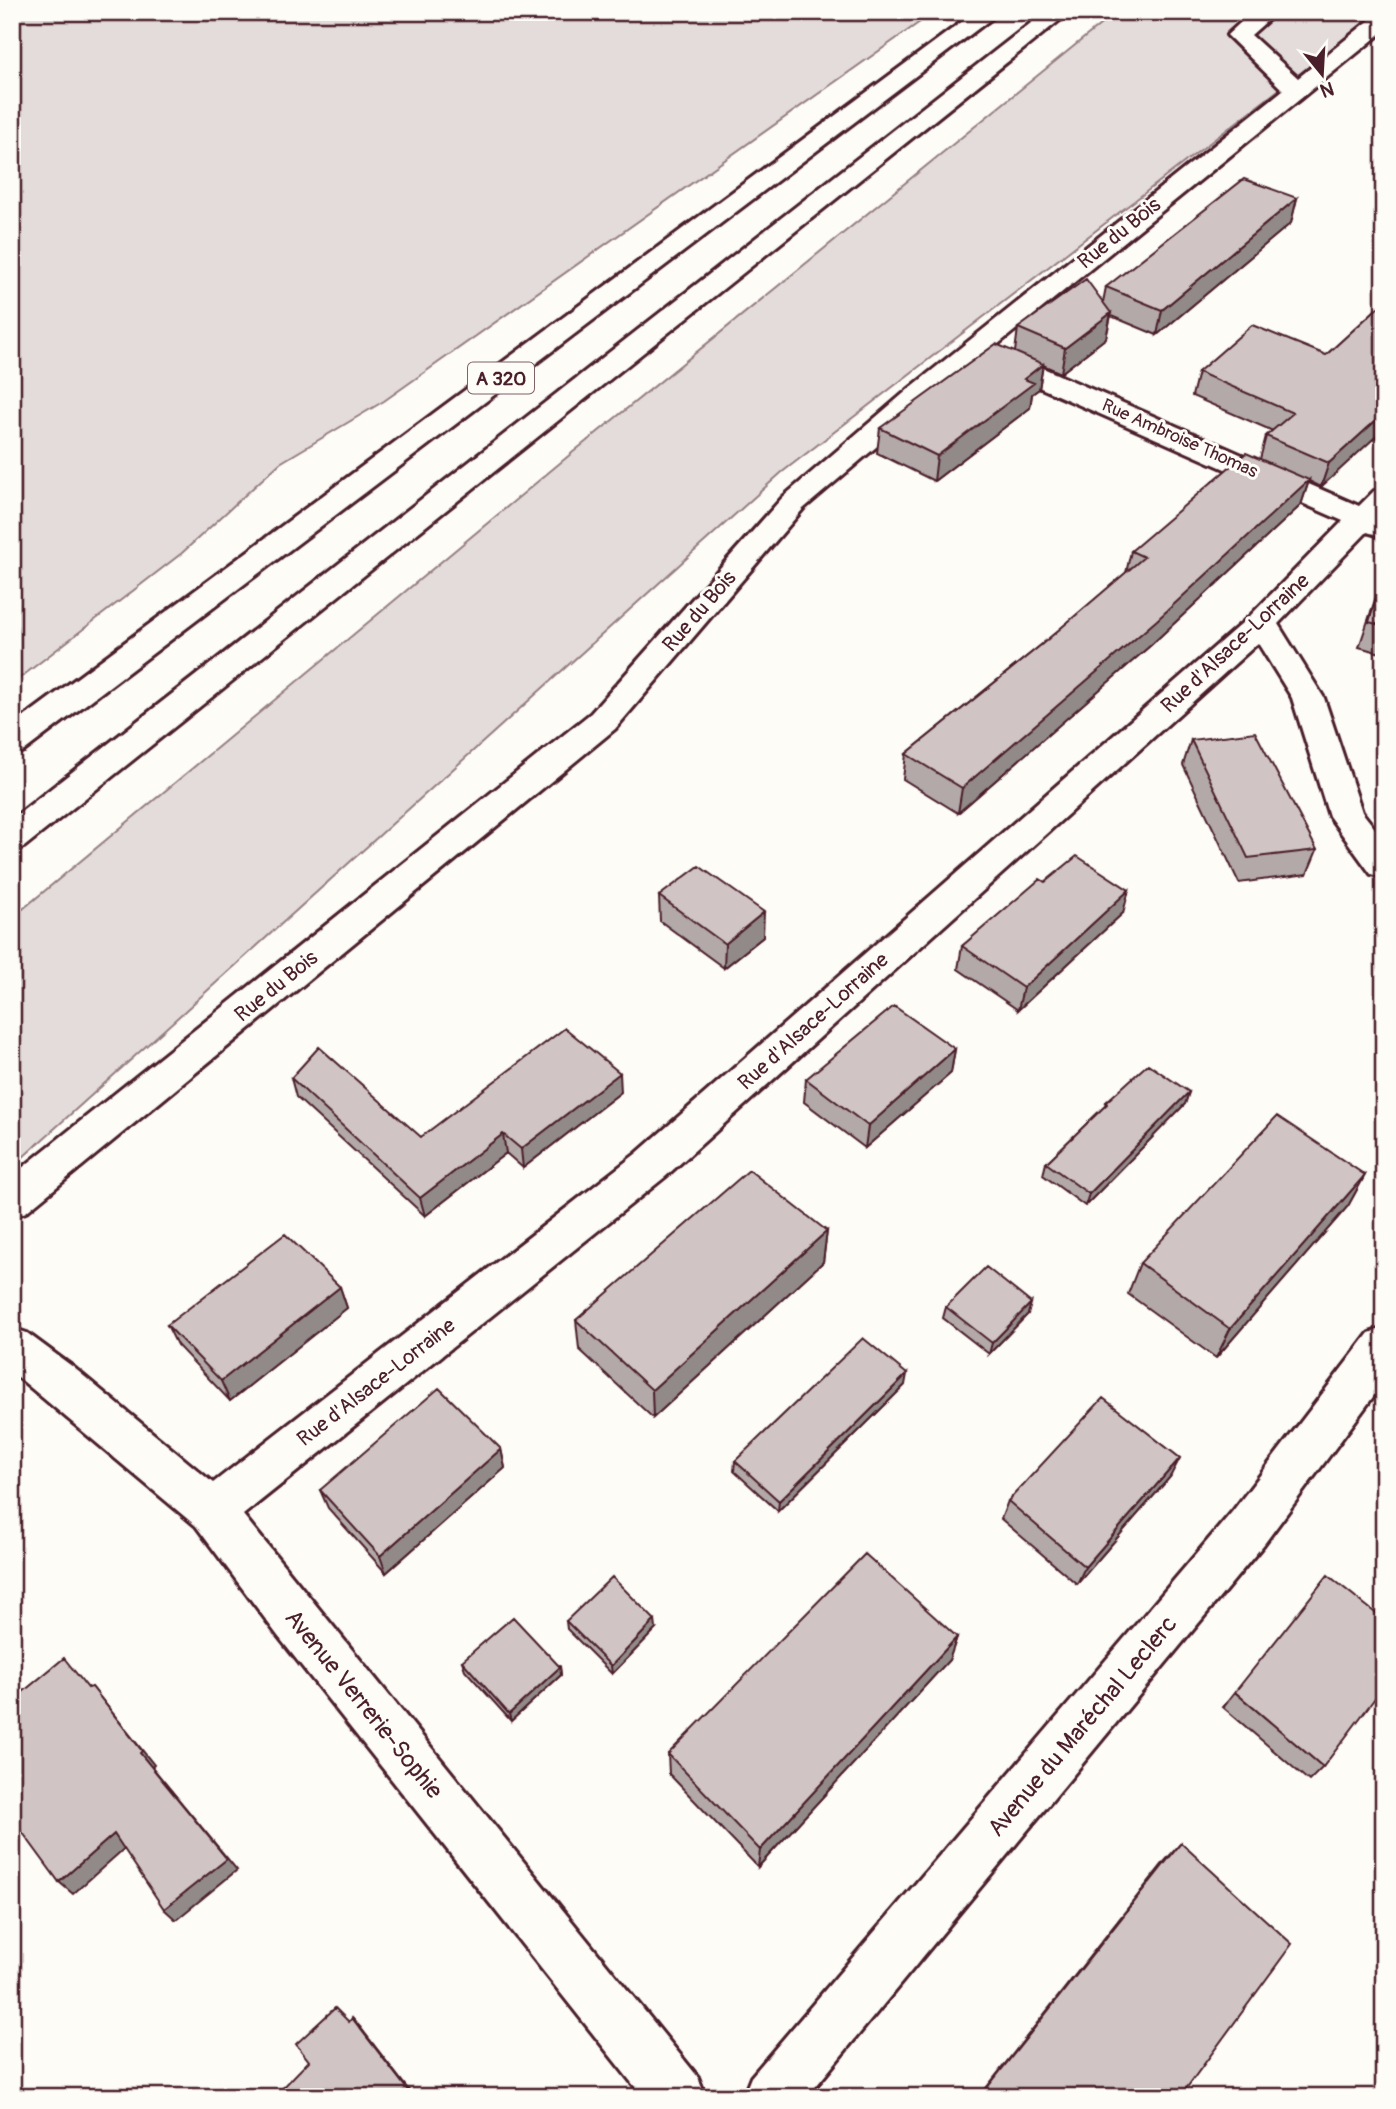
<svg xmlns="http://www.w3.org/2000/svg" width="1396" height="2109" font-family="Pangolin,sans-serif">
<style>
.green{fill:#e3dcda;stroke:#967e82;stroke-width:2}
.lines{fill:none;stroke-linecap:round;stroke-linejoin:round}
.minor-casing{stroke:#4a1f2b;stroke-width:6}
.highway-casing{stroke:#4a1f2b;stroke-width:6}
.minor{fill:#fdfcf7;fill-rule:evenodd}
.highway{fill:#fdfcf7;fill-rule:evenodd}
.wall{fill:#b3a9a9;stroke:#4a1f2b;stroke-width:2}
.shaded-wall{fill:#928a89;stroke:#4a1f2b;stroke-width:2}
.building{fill:#d0c5c4;stroke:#4a1f2b;stroke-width:2}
.labels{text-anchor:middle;stroke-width:6;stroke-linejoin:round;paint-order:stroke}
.far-street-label{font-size:18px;fill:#4a1f2b;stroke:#fdfcf7}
.shield{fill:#fdfcf7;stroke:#806168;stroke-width:2}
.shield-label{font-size:19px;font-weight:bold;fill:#4a1f2b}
.street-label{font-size:21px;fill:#4a1f2b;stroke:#fdfcf7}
.near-street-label{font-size:24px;fill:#4a1f2b;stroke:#fdfcf7}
</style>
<rect width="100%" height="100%" fill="#fdfcf7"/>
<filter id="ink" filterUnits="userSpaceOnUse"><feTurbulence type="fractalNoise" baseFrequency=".0143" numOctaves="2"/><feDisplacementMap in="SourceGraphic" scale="14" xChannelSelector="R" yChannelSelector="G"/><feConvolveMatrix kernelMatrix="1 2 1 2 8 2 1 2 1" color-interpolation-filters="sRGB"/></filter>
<g filter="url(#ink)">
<path class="green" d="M12,12h922l-550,389 -104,62 -98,90 -170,131z
M1116,12l261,2 -596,459 -769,694v-249l560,-465z"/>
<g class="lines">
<defs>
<path id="minor" d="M1252,12h25l-26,23 47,43 78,-63 8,-1v17l-392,318 12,2 355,155 15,-15 10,-3v49l-17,-5 -89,92 46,74 38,114 22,28v38l-13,-4 -42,-58 -37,-118 -34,-55 -593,534 -422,338 455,562 8,20h-63l-365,-461 -82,-110 -184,-154v-44l15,5 46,34 140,116 424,-330 613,-537 93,-95 -359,-158 -3,-5 -178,151 -188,220 -589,483 -14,5v-41l579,-463 192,-216 127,-109 373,-298 -56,-55z
M1384,1328v54l-120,162 -457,553h-64l8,-20 481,-565 137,-179z"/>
<path id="highway" d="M975,12h25l-976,739 -12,4v-29z
M1045,12h25l-1046,835 -12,4v-32z"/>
</defs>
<use href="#minor" class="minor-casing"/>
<use href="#highway" class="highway-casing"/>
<use href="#minor" class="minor"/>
<use href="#highway" class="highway"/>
</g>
<path class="wall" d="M1297,198l-6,25 -134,112 -46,-19 -5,22 -45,35 -18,-8 -4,24 -7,5 -2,14 -96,73 -57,-28 3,-25 135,-76 3,-24 85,-26 3,-15z
M1384,302l-63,185 -12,-6 -8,24 -150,140 -193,168 -55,-34 3,-25 135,-109 85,-72 5,-22 129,-92 6,-23 7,-5 -81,-35 6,-24 128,-17z
M1384,573v81l-25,-7z
M1191,740l126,110 -10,24 -68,9 -56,-118z
M1045,882l78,31 -105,97 -60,-41 4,-23z
M659,896l104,41 -39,31 -64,-47z
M955,1049l-4,24 -86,75 -61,-46 2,-23z
M291,1078l130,59 200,-45 -98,76 -17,-15 -81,63 -129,-119z
M1384,1088v22l-9,-6z
M1189,1092l-4,12 -100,102 -42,-31 3,-12 58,-56 2,-5z
M1365,1175l-17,31 -132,152 -88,-64 12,-31z
M827,1231l-4,31 -170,156 -74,-69 -3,-29z
M340,1287l7,21 -117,93 -53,-56 -10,-20z
M1031,1303l-3,11 -39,40 -46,-36 3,-11z
M905,1385l-127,126 -44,-40 1,-10z
M501,1449l4,19 -119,105 -58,-65 -8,-18z
M1170,1477l-93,107 -76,-65 7,-18z
M566,1621l90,8 -44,45 -45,-45z
M957,1637l-8,23 -191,207 -89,-93 -1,-20z
M462,1661l98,6 1,8 -50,46 -46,-51z
M1235,1692l88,75 -14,14 -86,-74z
M1181,1843l-1,254h-201l186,-236z"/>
<path class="shaded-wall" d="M1297,198l-6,25 -134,112 5,-25z
M1111,313l-5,25 -45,35 4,-25z
M1043,364l-4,25 -7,5 -2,14 -96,73 3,-25 87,-77z
M1384,382v16l-7,-9z
M1384,413v16l-63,58 8,-24z
M1309,480l-8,25 -150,140 -193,168 4,-25z
M1129,890l-6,23 -105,97 5,-22z
M764,912l-1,25 -39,31 1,-24z
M955,1049l-4,24 -86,75 3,-22z
M620,1073l1,19 -98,76 -2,-19z
M1189,1092l-4,12 -100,102 4,-12z
M503,1134l3,19 -81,63 -5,-18z
M1365,1175l-17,31 -132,152 14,-29z
M827,1231l-4,31 -170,156 -1,-28z
M340,1287l7,21 -117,93 -9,-20z
M1031,1303l-3,11 -39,40 3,-11z
M907,1374l-2,11 -127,126 1,-10z
M501,1449l4,19 -119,105 -6,-17z
M1180,1458l-10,19 -93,107 8,-17z
M655,1620l1,9 -44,45 -1,-8z
M957,1637l-8,23 -191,207 2,-17z
M560,1667l1,8 -50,46 -2,-7z
M92,1687l62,78 -2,2 85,103 -61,50 -12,-11 -24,-156z
M114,1834l13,12 -54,48 -14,-12z
M352,2018l8,9 54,70h-1z"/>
<path class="building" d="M1244,179l53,19 -135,112 -56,-23z
M1086,279l25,34 -46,35 -47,-20z
M1384,302v80l-7,7 7,3v21l-55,50 -63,-27 27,-23 -95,-41 54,-47 74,30z
M996,344l47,20 -19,15 10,4 -97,73 -57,-28z
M1246,453l63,27 -152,140 -195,168 -56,-34 135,-109 103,-88 -13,-6z
M1384,575v51l-15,-4z
M1255,732l62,118 -69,8 -57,-118z
M1077,856l52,34 -106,98 -61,-42 78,-67 5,3z
M699,866l65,46 -39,32 -66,-48z
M894,1006l61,43 -87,77 -62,-47z
M565,1028l55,45 -99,76 -18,-15 -83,64 -129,-120 28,-31 102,90z
M1148,1064l41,28 -100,102 -43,-31 61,-59 -1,-2z
M1277,1116l88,59 -135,154 -90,-66z
M749,1170l78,61 -175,159 -76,-70z
M285,1234l55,53 -119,94 -54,-56z
M986,1267l45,36 -39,40 -46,-36z
M863,1338l44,36 -128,127 -44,-40z
M439,1388l62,61 -121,107 -60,-66z
M1103,1398l77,60 -95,109 -77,-66z
M865,1554l92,83 -197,213 -92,-96z
M1328,1575l56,45v66l-61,81 -88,-75z
M612,1577l43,43 -44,46 -45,-45z
M513,1617l47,50 -51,47 -47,-53z
M64,1658l24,30 4,-1 50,64 -2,2 87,106 -63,50 -50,-75 -55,48 -47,-64v-117z
M1181,1843l111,101 -112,153h-184l-9,-9z
M335,2008l14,14 3,-4 61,79h-139l35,-36 -13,-17z"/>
</g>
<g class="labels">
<g class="far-street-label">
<text transform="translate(1180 438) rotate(24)" y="6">Rue Ambroise Thomas</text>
</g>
<rect class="shield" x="468" y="362.5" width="66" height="31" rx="5"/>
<g class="shield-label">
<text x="501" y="385">A 320</text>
</g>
<g class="street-label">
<text transform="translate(1119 233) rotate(-39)" y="7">Rue du Bois</text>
<text transform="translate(699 611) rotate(-49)" y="7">Rue du Bois</text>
<text transform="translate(1235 643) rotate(-43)" y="7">Rue d'Alsace-Lorraine</text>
<text transform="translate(276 986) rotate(-39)" y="7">Rue du Bois</text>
<text transform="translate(813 1021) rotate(-42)" y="7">Rue d'Alsace-Lorraine</text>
<text transform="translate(376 1382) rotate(-38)" y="7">Rue d'Alsace-Lorraine</text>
</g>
<g class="near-street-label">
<text transform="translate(364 1704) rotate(51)" y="8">Avenue Verrerie-Sophie</text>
<text transform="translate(1082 1726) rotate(-50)" y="8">Avenue du Maréchal Leclerc</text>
</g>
</g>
<rect width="1396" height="2109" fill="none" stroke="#fdfcf7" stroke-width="42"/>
<rect x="21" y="21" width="1354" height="2067" fill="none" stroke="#4a1f2b" stroke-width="2.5" filter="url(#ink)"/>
<g transform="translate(1322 74) rotate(162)" stroke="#fdfcf7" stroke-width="5" paint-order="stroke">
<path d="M0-5L12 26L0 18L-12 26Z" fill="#4a1f2b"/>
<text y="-10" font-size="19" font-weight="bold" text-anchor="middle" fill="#4a1f2b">N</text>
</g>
</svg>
